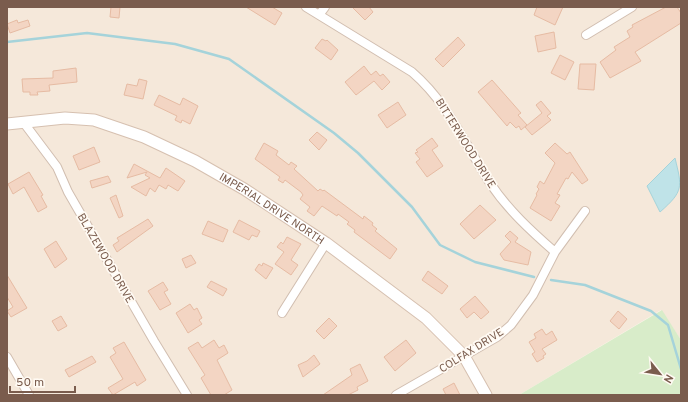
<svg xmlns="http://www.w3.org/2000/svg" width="688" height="402" font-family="Overpass,sans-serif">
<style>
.residential{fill:#f5e8da}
.green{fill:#d8ecc9}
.water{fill:#bfe3e8;stroke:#a5d3da}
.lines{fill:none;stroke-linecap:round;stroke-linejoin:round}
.stream{stroke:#a5d3da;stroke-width:2.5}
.building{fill:#f3d5c3;stroke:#e6bba3}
.street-casing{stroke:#d1beb0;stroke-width:10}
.secondary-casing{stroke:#d6c0b0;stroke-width:13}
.street{stroke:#fff;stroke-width:8}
.secondary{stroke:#fff;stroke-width:11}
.labels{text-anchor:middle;stroke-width:3.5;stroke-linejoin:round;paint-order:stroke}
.street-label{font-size:11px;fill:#7a5c4d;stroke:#fffaf3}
</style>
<rect width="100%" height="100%" fill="#fdf6ec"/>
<path class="residential" d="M7,7h674v333l-20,-30 -142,85h-512z"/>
<path class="green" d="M662,310l19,30v55h-162z"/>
<path class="water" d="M675,158c7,29 9,33 -15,54l-13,-26z"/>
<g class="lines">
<path class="stream" d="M7,42l80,-9 88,11 54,15 105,74 24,20 54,54 28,38 35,17 59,15
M551,280l34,5 66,26 17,14 13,44"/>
</g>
<path class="building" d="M111,7h9l-1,11 -9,-1z
M246,7h26l10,6 -7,12z
M352,7h17l4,5 -8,8z
M537,7h26l-8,18 -21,-10z
M666,7h11l4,6v10l-46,29 6,9 -31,17 -10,-16 16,-12 -2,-3 16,-10 -3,-6 6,-4 -1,-2z
M17,20l1,3 10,-3 2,6 -20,7 -3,-9z
M554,32l2,16 -18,4 -3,-16z
M458,37l7,8 -22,22 -8,-8z
M322,39l4,2 1,-1 11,10 -7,10 -16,-12z
M560,55l14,7 -9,18 -14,-7z
M580,64h16l-2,26 -16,-1z
M364,66l7,9 5,-4 4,5 3,-2 7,8 -8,8 -8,-9 -18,14 -11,-13z
M76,68l1,14 -28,3 1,6 -13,1 1,3h-8v-3h-7l-1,-13 31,-1v-7z
M139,79l8,2 -4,18 -19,-4 3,-11 10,2z
M492,80l29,33 -3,2 9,10 -6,5 -2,-4 -3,2 -6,-6 -3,4 -29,-34z
M159,95l21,10 3,-7 15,8 -8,18 -8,-4 -1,3 -6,-3 2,-4 -23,-11z
M541,101l10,12 -4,3 4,4 -19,15 -7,-8 17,-14 -6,-8z
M398,102l8,13 -19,13 -9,-13z
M317,132l10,8 -8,10 -10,-10z
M432,138l6,8 -6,4 11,16 -16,11 -11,-15 4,-3 -5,-6 3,-1 -2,-2z
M264,143l14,8 -2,4 13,10 2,-3 6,4 -3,3 24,22 2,-2 3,2 1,-1 39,29 1,-3 9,7 -1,2 5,4 -2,2 22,18 -7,10 -36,-27 1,-2 -8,-6 2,-2 -11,-8 -1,2 -15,-10 -8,10 -7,-5 3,-4 -10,-8 3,-4 -2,-3 -16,-12 -2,3 -5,-3 2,-3 -25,-18z
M555,143l12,11 3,-2 18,28 -6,4 -10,-12 -4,7 -2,-1 -9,16 3,1 -5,8 5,3 -9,15 -21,-13 7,-13 -1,-1 3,-5 -2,-2 3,-6 4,3 11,-21 -10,-10z
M94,147l6,15 -21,8 -6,-14z
M134,164l26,14 6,-10 19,13 -7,10 -10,-6 -2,4 -7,-4 -4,7 -5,-4 -4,8 -15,-9 19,-9 -5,-3 2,-3 -20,6z
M29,172l14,23 -2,1 6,11 -9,5 -14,-25 -11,7 -5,-10z
M108,176l3,6 -19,6 -2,-7z
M116,195l7,21 -4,2 -9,-20z
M480,205l16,15 -22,19 -14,-15z
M148,219l5,7 -36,26 -4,-7 6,-4 -2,-3z
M239,220l21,11 -3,6 -5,-2 -3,5 -16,-8z
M208,221l20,9 -5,12 -21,-8z
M510,231l8,7 -3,4 16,10 -3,13 -24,-5 -4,-6 11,-12 -6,-6z
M287,237l14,7 -10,16 7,5 -7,10 -16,-11 9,-12 -7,-5 4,-5 2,2z
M56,241l11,18 -12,9 -11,-19z
M191,255l5,8 -10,5 -4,-9z
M263,263l10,5 -7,11 -11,-9 4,-6 3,2z
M428,271l20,15 -6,8 -20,-14z
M7,275l20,33 -16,9 -4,-6 6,-4 -6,-10z
M211,281l16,8 -4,7 -16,-9z
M163,282l5,8 -4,2 7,12 -11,6 -12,-19z
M475,296l14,16 -8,7 -7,-7 -7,6 -7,-9z
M190,304l4,6 3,-2 5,10 -3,2 3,4 -14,9 -12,-20z
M618,311l9,8 -8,10 -9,-8z
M61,316l6,10 -9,5 -6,-10z
M329,318l8,8 -13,13 -8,-8z
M542,329l4,6 6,-4 5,9 -15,9 4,5 -3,2 1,2 -7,4 -5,-8 3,-2 -6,-10 7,-4 -2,-4z
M214,340l5,8 5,-3 4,8 -11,7 15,30 -8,5h-13l-10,-17 4,-3 -17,-27 10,-6 4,6z
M406,340l10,13 -21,18 -11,-14z
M124,342l22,38 -9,6 -2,-4 -22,13 -5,-7 15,-9 -13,-22 6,-4 -3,-5z
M314,355l6,9 -17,13 -5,-12 9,-4z
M92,356l4,6 -27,15 -4,-7z
M360,364l8,17 -11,6 1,3 -10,5h-25l29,-20 -2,-6z
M454,383l6,12h-14l-3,-6z"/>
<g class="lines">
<defs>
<path id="street" d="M306,7l106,65c36,31 53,72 78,111 18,27 41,48 65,69
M319,15l6,-8
M586,35l46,-28
M24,123l33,44 11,25 86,149 33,54
M282,313l44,-70
M7,357l22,38
M396,395l101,-58 14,-12 22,-30 22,-43 30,-41"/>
<g id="secondary">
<path id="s1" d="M7,124l58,-6 29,2 50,17 51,24 49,28 82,54 100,75 38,38 22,39"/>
</g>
</defs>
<use href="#street" class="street-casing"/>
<use href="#secondary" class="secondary-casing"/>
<use href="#street" class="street"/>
<use href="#secondary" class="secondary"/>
</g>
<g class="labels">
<g class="street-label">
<text transform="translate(466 143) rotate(58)" y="4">BITTERWOOD DRIVE</text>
<text dy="4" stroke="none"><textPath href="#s1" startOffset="287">IMPERIAL DRIVE NORTH</textPath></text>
<text transform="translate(106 258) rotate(60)" y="4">BLAZEWOOD DRIVE</text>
<text transform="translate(471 350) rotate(-32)" y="4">COLFAX DRIVE</text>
</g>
</g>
<rect width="688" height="402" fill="none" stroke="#7a5c4d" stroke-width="16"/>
<g transform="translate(660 374) rotate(120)" stroke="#fffaf3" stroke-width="3" paint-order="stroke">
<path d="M0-3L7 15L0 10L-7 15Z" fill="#7a5c4d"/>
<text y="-6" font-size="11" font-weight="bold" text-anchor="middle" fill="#7a5c4d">N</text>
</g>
<path d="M10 386v6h65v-6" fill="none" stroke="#7a5c4d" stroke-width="2"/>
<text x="16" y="386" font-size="12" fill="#7a5c4d" stroke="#fffaf3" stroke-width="3" paint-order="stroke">50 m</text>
</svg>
